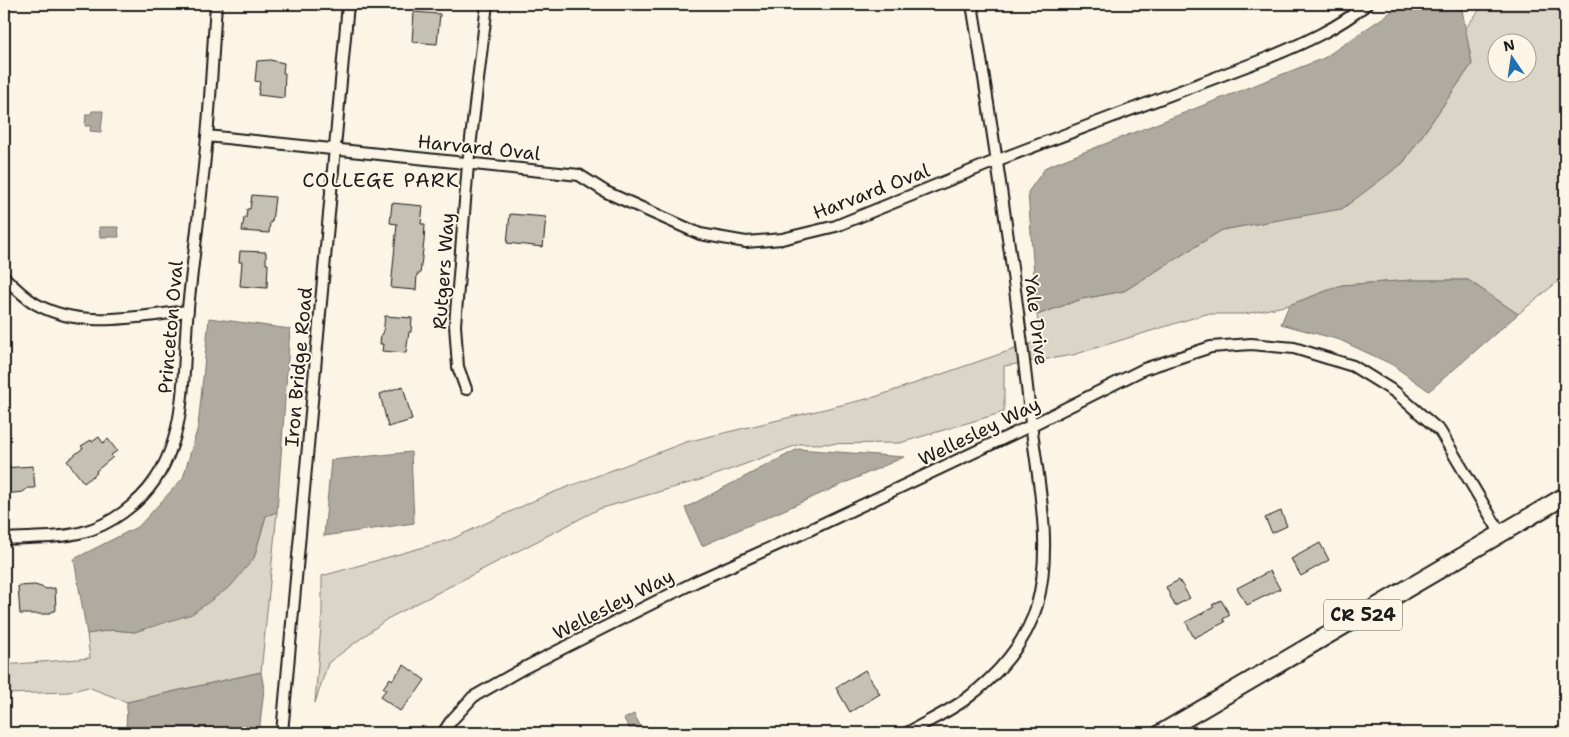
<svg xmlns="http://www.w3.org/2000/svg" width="1569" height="737" font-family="'Shantell Sans',sans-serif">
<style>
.green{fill:#dbd5c8;stroke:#7c7872;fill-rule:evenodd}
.water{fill:#b0aba1;stroke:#75726c}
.building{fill:#c4c0b3;stroke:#1c1c1c}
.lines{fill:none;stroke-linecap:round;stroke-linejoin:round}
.minor-casing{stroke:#1c1c1c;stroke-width:14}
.primary-casing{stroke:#1c1c1c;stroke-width:20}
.minor{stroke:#fcf5e5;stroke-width:10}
.primary{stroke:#fcf5e5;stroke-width:16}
.labels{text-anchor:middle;stroke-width:4;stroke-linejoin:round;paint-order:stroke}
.shield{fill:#fcf5e5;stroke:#5f5d58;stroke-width:1}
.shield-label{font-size:18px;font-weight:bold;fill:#1c1c1c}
.street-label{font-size:19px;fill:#1c1c1c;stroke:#fcf5e5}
.neighbourhood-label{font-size:20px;letter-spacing:1px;fill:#1c1c1c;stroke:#fcf5e5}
</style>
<rect width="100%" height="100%" fill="#fcf5e5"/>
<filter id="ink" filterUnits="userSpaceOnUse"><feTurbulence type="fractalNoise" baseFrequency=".02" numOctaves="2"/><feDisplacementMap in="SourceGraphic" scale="10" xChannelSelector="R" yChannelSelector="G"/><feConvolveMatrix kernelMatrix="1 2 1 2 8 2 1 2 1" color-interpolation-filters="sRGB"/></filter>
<g filter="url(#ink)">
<path class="green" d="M1484,4h81v282l-4,-7 -43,35 -50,-34h-55l-71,5 -53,20 -44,9h-39l-133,41 -69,11v46l-104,31 -100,1 -93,34 -108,31 -212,110 -59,44 -13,40 7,-90v-37l130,-37 92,-43 142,-54 189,-45 166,-57 -4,-25 45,-16 42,-8 98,-61 120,-22 61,-45 69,-99 -7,-35zM1496,42h30v30h-30z
M277,512l-16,160 -134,30 -39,-15 -19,5 -65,2v-29l86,-7 -3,-24 25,-4 23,2 119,-74 12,-43z"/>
<path class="water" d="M1400,4h61l11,60 -69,99 -61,46 -120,21 -98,61 -42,8 -45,16 -9,-123 18,-25 278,-109 70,-48z
M92,111h11l-2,21 -11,-1 1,-5h-6l1,-12h5z
M99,227h19l1,10h-19z
M1413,280h55l50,34 -89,77 -38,-27 -51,-24 -59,-16 8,-19 53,-20z
M209,318l81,11 -13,183 -11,4 -12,42 -23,28 -39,28 -57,18 -23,-2 -25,4 -13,-75 65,-33 44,-48 15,-51z
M798,449l106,8 -202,89 -17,-38z
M411,452l3,71 -90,13 7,-76z
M261,672l3,17 -5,44h-133l1,-31z
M634,714l10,19h-12l-8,-14z"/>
<path class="building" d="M414,12l26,2 -3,30 -25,-2z
M270,60l14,3 -1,10h2l-1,25 -26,-3 2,-13 -5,-1 2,-20z
M252,195l23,2 -3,25h-2l-1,11 -27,-2 2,-13h2l1,-9h3z
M392,203l31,3 -2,18h4l-1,17 -4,33h-3l-1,16 -25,-2 6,-64 -7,-1z
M510,214l36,3 -3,30 -36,-4z
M240,251l26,1v12h2l-1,24 -27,-2 2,-24h-3z
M385,316l27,2 -1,14h-2l-3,21 -24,-2 1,-7h-3l1,-10h2z
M403,386l9,34 -24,7 -8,-33z
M99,437l4,6 5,-4 9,12 -6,4 2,2 -17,14 1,2 -13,10 -17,-22 16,-13 -2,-2 10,-6 1,2z
M33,466l2,22h-7l-5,4 -19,2v-26z
M1281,511l6,15 -15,7 -7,-15z
M1320,543l9,17 -28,16 -10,-17z
M1270,571l10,18 -33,16 -10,-17z
M1179,580l11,18 -15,8 -9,-19z
M35,585l12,4 8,-1 1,22 -9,4h-27l-2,-28z
M1221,600l9,15 -7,4 2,3 -31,16 -8,-16 28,-15 -2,-2z
M404,665l21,15 -9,13 -16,18 -20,-14 6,-7 -3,-2 7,-10 2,2z
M865,670l15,24 -30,18 -14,-24z"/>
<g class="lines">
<defs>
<path id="minor" d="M207,136l372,39 27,17 94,42 46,8 36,-3 54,-13 162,-66 272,-103c34,-14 68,-29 97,-53
M4,277c10,10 20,20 32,27 46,26 102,12 152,7
M466,389l-8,-22 -3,-42 13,-161 19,-160
M4,539c26,-2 53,0 79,-7 27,-7 56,-28 72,-52 34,-50 27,-114 33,-172 6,-57 14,-115 19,-172 4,-44 6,-88 9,-132
M282,733l66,-729
M443,733l8,-12 22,-24 51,-29 81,-41 92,-46 104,-47 231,-109 112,-56 67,-22 40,-3 43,4 59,18 42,26 45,39 61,103
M907,733c19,-11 41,-21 59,-34 31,-23 60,-56 71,-94 16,-59 1,-123 -6,-182 -15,-141 -36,-280 -59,-419"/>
<path id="primary" d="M1161,733l404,-237"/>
</defs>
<use href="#minor" class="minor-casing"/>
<use href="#primary" class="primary-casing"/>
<use href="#minor" class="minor"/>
<use href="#primary" class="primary"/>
</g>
</g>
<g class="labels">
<rect class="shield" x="1324" y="599.5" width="78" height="31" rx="4"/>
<g class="shield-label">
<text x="1363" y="621">CR 524</text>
</g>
<g class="street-label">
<text transform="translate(479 147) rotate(6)" y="7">Harvard Oval</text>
<text transform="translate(871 191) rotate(-21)" y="7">Harvard Oval</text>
<text transform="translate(443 271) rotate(-86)" y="7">Rutgers Way</text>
<text transform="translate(1037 320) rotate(83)" y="7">Yale Drive</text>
<text transform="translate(170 327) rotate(-85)" y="7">Princeton Oval</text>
<text transform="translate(298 367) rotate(-85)" y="7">Iron Bridge Road</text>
<text transform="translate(979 431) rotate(-26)" y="7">Wellesley Way</text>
<text transform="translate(613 604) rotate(-27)" y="7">Wellesley Way</text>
</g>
<g class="neighbourhood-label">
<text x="381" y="187">COLLEGE PARK</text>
</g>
</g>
<rect width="1569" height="737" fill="none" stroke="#fcf5e5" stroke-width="20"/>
<rect x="10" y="10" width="1549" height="717" fill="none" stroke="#1c1c1c" stroke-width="2" filter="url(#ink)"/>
<g transform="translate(1512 58) rotate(347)"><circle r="24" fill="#fcf5e5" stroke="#a29e95"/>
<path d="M0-4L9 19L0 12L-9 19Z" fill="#1f6fb2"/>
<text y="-8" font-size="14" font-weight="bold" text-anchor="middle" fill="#1c1c1c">N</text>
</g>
</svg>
